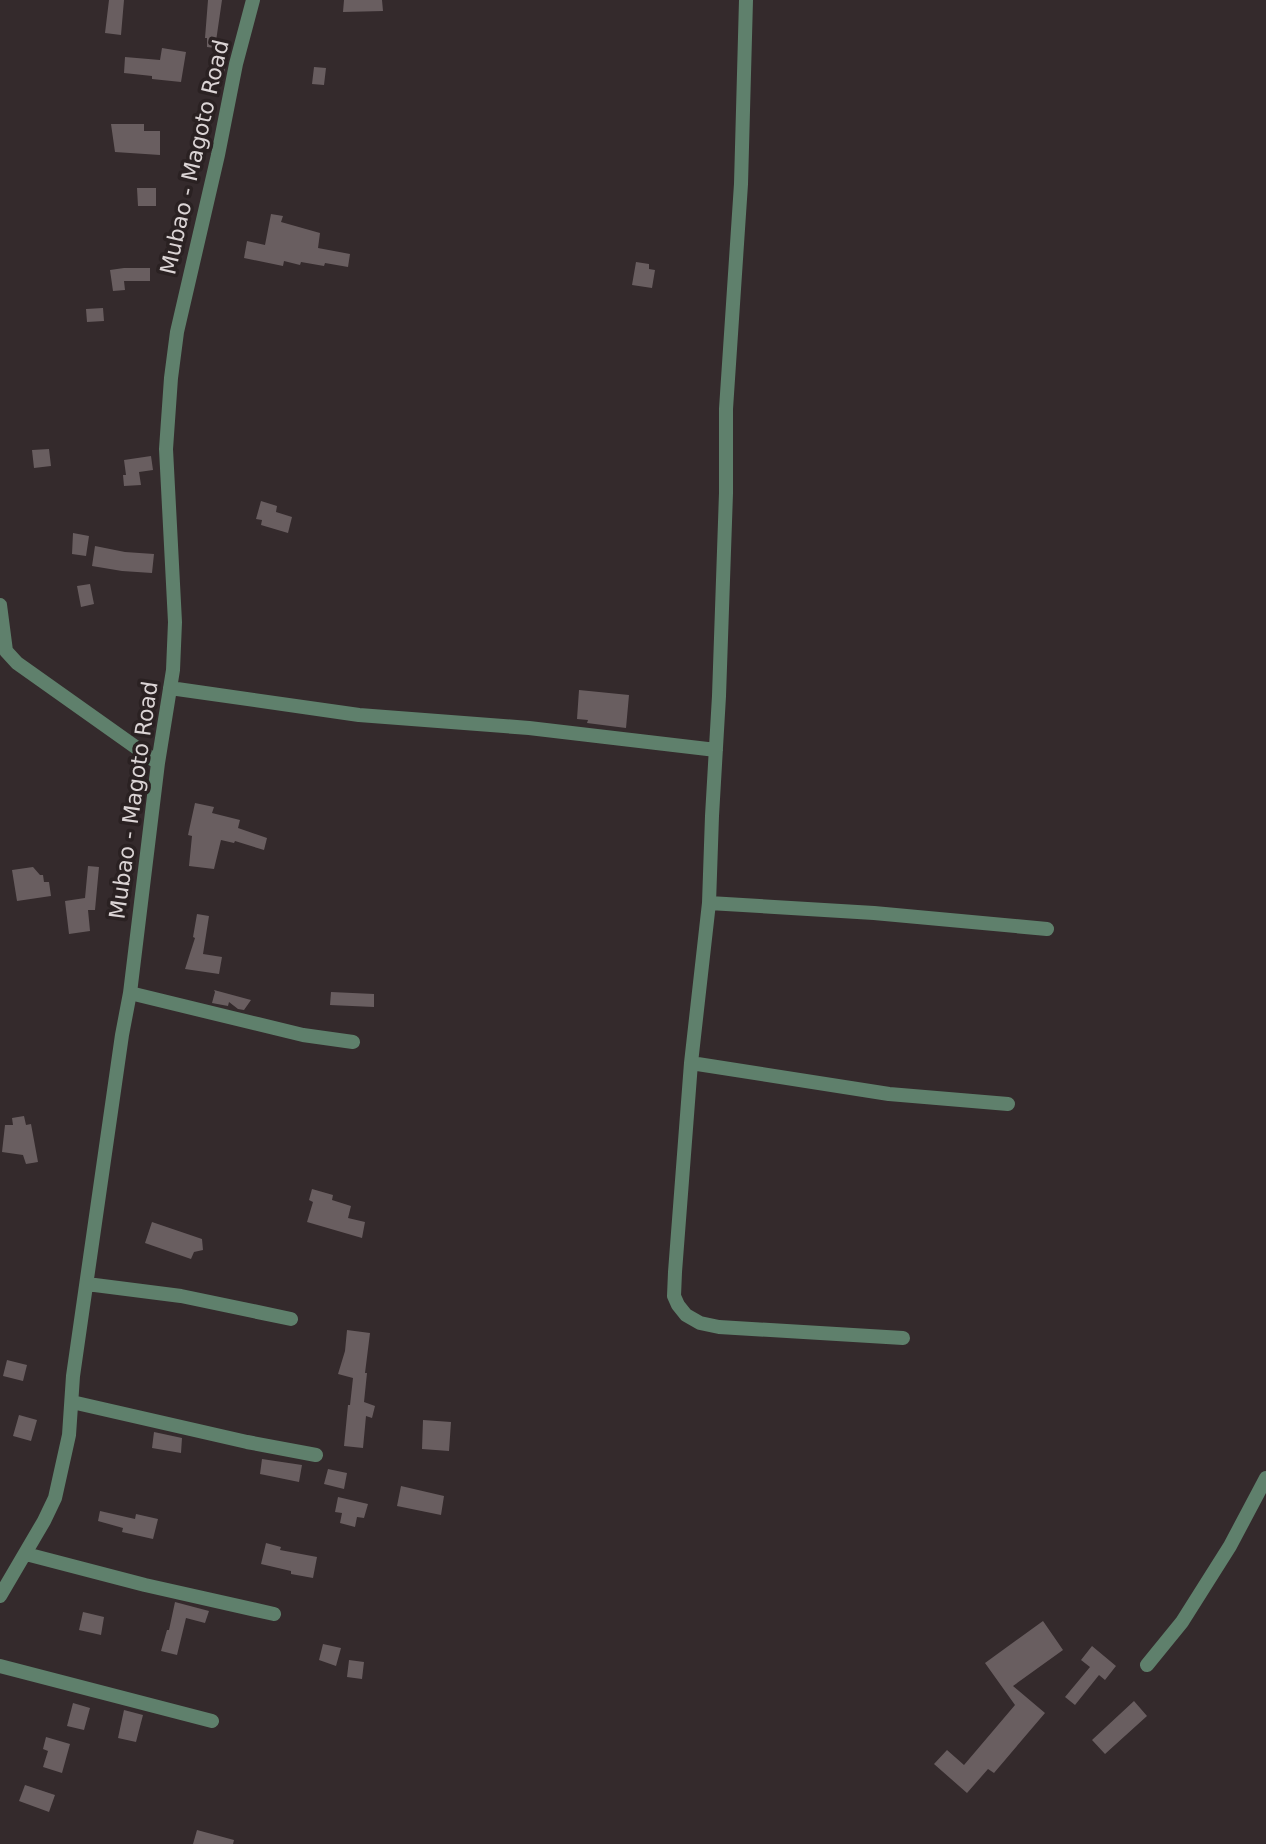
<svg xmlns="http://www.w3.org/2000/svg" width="1266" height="1844" font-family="'DejaVu Sans',sans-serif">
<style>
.building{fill:#695e60}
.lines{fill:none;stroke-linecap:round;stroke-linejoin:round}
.minor{stroke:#5f806c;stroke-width:14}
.labels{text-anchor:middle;stroke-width:7;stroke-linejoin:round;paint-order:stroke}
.street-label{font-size:22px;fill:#dbd4d5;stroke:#2a2122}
</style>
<rect width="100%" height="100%" fill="#342a2c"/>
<path class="building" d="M109,0h15l-3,35 -16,-2z
M208,0h14l-7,48 -8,-1v-9h-2z
M344,0h38l1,11 -40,1z
M162,48l24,4 -5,30 -29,-3v-3l-28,-3 1,-16 35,3z
M212,55l15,2 -5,27 -14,-2z
M314,67l12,1 -2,17 -12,-1z
M111,124h33v7h16v24l-45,-3z
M137,188h19v18h-18z
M271,214l12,2 -2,6 39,11 -2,15 32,6 -2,13 -23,-4 -1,3 -23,-4 -1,3 -16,-4 -1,5 -39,-8 3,-17 18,4z
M636,262l13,2v5l6,1 -3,18 -20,-3z
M124,268h26v13h-26l1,9 -12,1 -3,-21z
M103,308l1,13 -17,1 -1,-13z
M49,449l2,17 -17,2 -2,-18z
M151,456l2,14 -14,2 2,13 -17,1 -1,-11h3l-2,-15z
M261,501l16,5 -1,6 16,5 -4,16 -27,-8 1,-5 -6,-1z
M73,533l16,3 -3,20 -14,-2z
M95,546l30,6 29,2 -2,19 -30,-2 -30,-5z
M90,584l4,20 -13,3 -4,-21z
M579,690l50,5 -3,33 -39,-5 1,-3 -11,-1z
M195,803l19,4 -2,6 28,7 -2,8 29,10 -3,12 -29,-9 -1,2 -13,-3 -7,29 -25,-3 3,-30 -4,-1z
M88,866l11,1 -4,43h-7l2,21 -21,3 -4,-33 20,-3z
M33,867l7,8h3l1,7h5l2,14 -34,5 -5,-31z
M197,914l12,2 -6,38 19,3 -3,17 -34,-5 10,-31 -2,-1z
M214,990l37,10 -7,10 -6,-1 -9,-7 -1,4 -16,-3 3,-11z
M331,992l43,2v13l-44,-2z
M24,1116l2,9 5,-1 7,38 -12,2 -3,-9 -21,-3 3,-27h8l-1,-7z
M312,1189l21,6 -1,5 19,6 -3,12 17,4 -3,16 -55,-16 6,-20 -4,-2z
M152,1222l50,17 1,11 -9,2 -3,7 -46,-16z
M347,1330l23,3 -5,40h2l-3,29 11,4 -3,12 -6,-2 -3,32 -19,-2 4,-41h2l3,-27 -15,-4 7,-23z
M7,1360l20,5 -4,16 -20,-5z
M19,1415l18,5 -6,21 -18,-5z
M423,1420l28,2 -2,29 -27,-2z
M154,1432l28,6 -1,15 -29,-5z
M262,1459l40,6 -3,17 -39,-8z
M328,1469l19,4 -3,16 -20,-5z
M401,1486l43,10 -3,19 -44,-9z
M338,1497l30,7 -4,14 -7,-1 -2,10 -15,-4 2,-10 -7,-1z
M100,1511l35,8 1,-5 22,5 -5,20 -31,-7 1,-4 -25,-7z
M266,1543l15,4 -1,3 37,7 -4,21 -22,-4v-3l-30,-7z
M175,1602l34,9 -4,12 -19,-5 -9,37 -16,-4 6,-21h2z
M83,1612l21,5 -3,18 -22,-5z
M1043,1621l20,29 -50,36 32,27 -51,60 -6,-4 -21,24 -33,-29 13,-14 17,15 51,-60 -30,-42z
M323,1644l18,4 -5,18 -17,-6z
M1092,1646l24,20 -11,14 -6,-5 -24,30 -10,-8 25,-30 -9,-7z
M349,1660l15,2 -2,17 -15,-2z
M1134,1701l13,15 -42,38 -13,-14z
M73,1703l17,5 -6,22 -17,-4z
M124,1710l19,5 -7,27 -18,-4z
M46,1737l24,7 -8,29 -19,-6 5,-16 -5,-2z
M25,1785l30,10 -6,17 -30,-11z
M197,1830l37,10 -1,4h-40z"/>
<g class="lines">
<path class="minor" d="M746,0l-5,184 -15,225v84l-7,203 -7,120 -3,87 -18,160 -16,209 -1,24 4,9 8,10 14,8 19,4 184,11
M0,605l6,46 11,12 141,100
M170,688l189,27 170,13 187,22
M709,903l165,10 173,16
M130,993l173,42 50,7
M691,1063l198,31 119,10
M87,1284l94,12 110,23
M72,1402l175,40 69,13
M26,1554l119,31 129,29
M0,1596l44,-75 11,-23 14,-63 4,-59 49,-341 8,-42 28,-230 15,-93 2,-48 -9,-173 5,-71 6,-46 41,-177 18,-91 17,-64
M1147,1665l35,-43 48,-76 36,-68
M0,1666l212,55"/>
</g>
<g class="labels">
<g class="street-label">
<text transform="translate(194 157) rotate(-77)" y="8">Mubao - Magoto Road</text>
<text transform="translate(133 800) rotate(-82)" y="8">Mubao - Magoto Road</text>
</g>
</g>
</svg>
